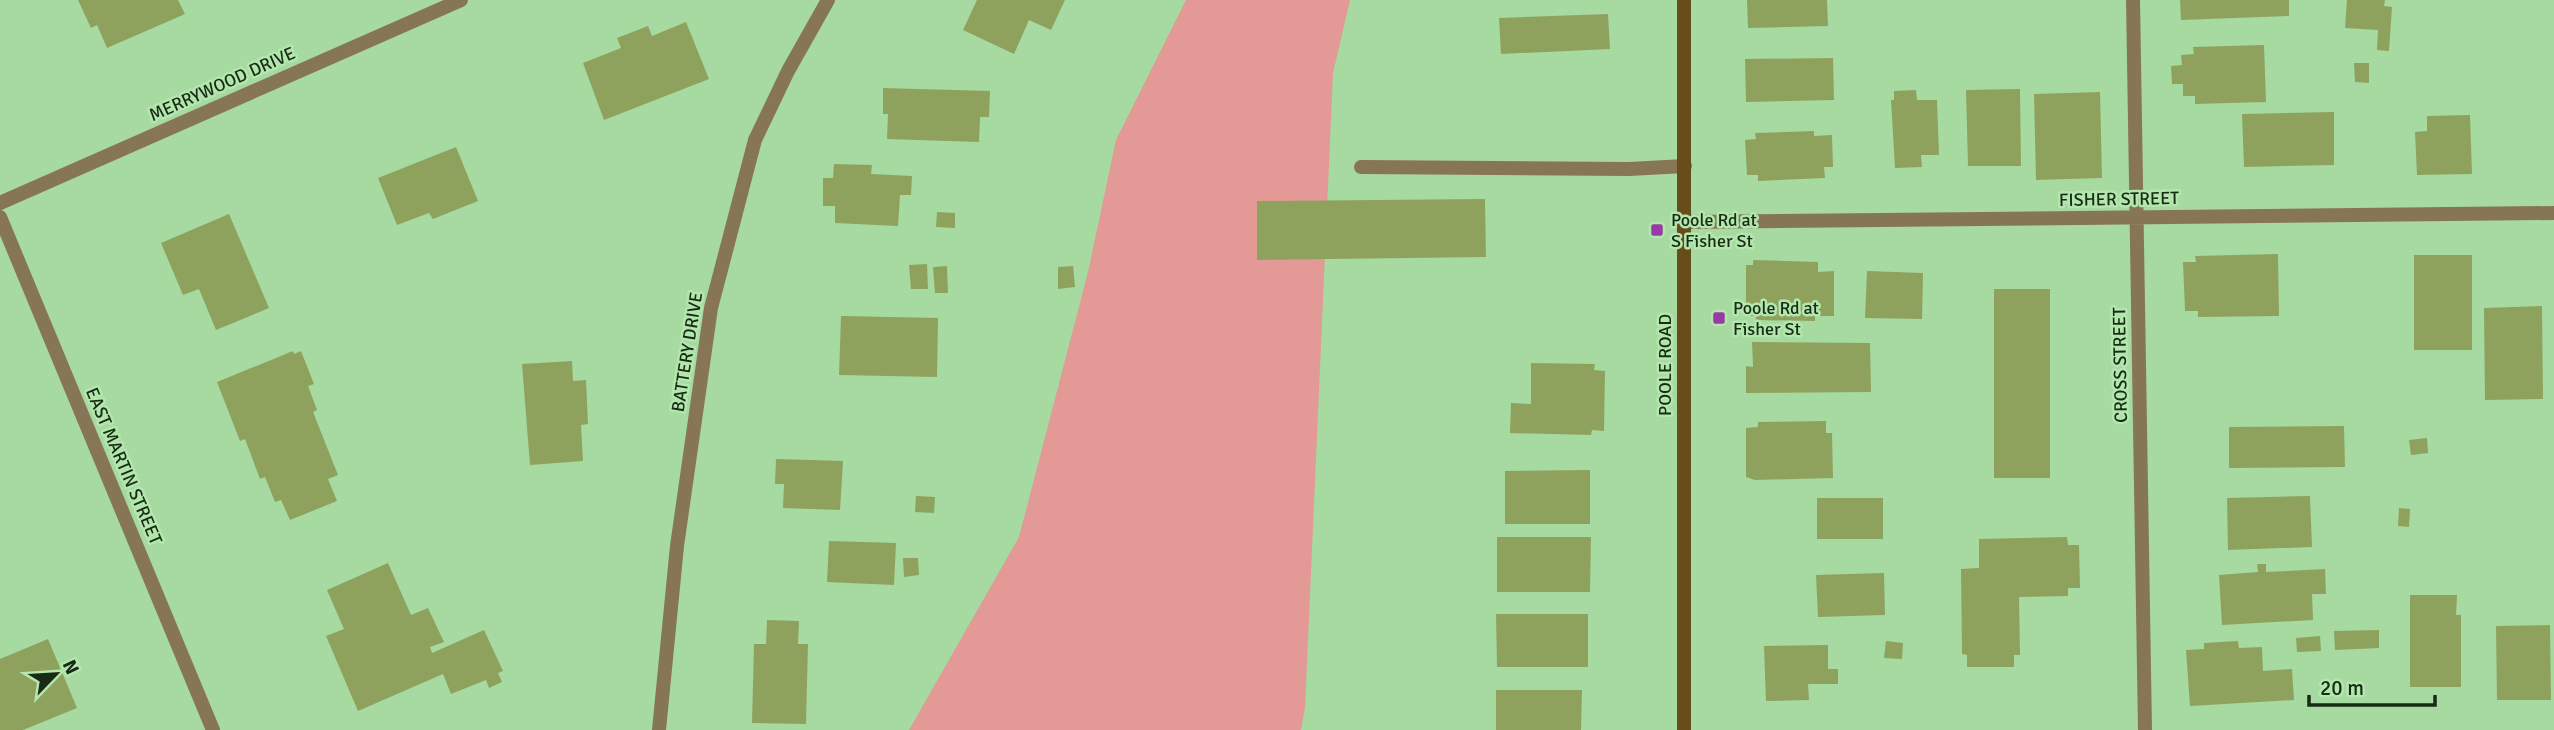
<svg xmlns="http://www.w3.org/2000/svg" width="2554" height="730" font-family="Signika,sans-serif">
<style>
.green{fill:#e39995}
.building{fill:#8ea25e}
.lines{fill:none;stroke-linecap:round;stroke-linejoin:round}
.lane{stroke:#877656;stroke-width:14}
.street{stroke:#877656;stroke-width:14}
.secondary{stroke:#674d1a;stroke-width:14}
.poi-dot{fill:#973ba5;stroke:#b3e7ad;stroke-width:2.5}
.labels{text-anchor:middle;stroke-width:5;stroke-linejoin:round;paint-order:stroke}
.street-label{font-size:18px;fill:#172b15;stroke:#b3e7ad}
.poi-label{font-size:18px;fill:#172b15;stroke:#b3e7ad;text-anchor:start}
</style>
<rect width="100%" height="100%" fill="#a6daa0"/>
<path class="green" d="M1186,0h164l-17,73 -28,635 -4,22h-392l110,-193 69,-265 28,-132z"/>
<path class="building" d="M78,0h100l7,14 -78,34 -10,-23 -6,3z
M977,0h88l-14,30 -22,-10 -15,34 -51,-24z
M1747,0h80l1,26 -80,2z
M2180,0h109v16l-108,4z
M2347,0h38l-1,6 8,1 -3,44 -12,-1 1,-20 -33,-2z
M1608,14l2,35 -109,5 -2,-36z
M686,22l23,57 -105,41 -21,-57 38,-15 -4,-10 31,-12 4,10z
M2264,45l2,57 -71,2v-8h-12v-12h-11l-1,-18 11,-1 -1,-10 13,-1 -1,-7z
M1833,58l1,42 -88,2 -1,-43z
M2354,63h15v20l-14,-1z
M883,88l107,3 -1,26h-9l-1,25 -92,-3 1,-25h-5z
M2020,89l1,77h-53l-2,-76z
M1916,90l1,10h20l2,55h-18l1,12 -27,1 -4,-68h3v-9z
M2100,92l2,86 -66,2 -2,-86z
M2334,112v53l-90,2 -2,-53z
M2470,115l2,59 -55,1 -2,-43 12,-1v-15z
M1814,131v5l18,-1 1,32h-9l1,11 -67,3v-6h-11l-2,-35 11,-1 -1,-6z
M456,147l22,54 -45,18 -4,-6 -32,12 -19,-47z
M834,164l38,1 -1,9 41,2 -1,19h-11l-2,31 -63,-3v-17h-12v-28h10z
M1485,199l1,58 -229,3v-59z
M937,212l18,1v15l-19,-1z
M229,214l40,94 -53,22 -17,-41 -16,6 -22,-52z
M2278,254l1,62 -81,1v-6h-13l-2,-49h13l-1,-6z
M2414,255h58v95h-58z
M1753,260l65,2v10l16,-1v45h-19v5l-59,-1v-4h-10v-51h7z
M927,264l1,25h-17l-2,-24z
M947,266l1,27h-13l-2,-26z
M1073,266l2,21 -17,2v-22z
M1867,271l56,2 -1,46 -57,-1z
M1994,289h56v189h-56z
M2542,306l1,93 -58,1 -1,-92z
M841,316l97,2 -1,59 -98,-2z
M1752,342l118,1 1,49 -125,1v-27l7,1z
M293,351l1,3 7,-3 13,33 -6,2 9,24 -4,2 25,63 -10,4 9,22 -47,19 -9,-20 -6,2 -10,-25 -5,2 -15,-40 -5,2 -23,-59z
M572,361l1,20 13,-1 2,44 -7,1 2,36 -53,4 -8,-101z
M1531,363l64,1 -1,6 11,1 -1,60 -12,-1 -1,5 -81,-2 1,-30 20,1z
M1826,421v12h6l1,45 -78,2 -9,-3v-49l12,-1v-5z
M2344,426l1,41 -116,1v-41z
M2427,438l1,15 -17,2 -2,-15z
M776,459l67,2 -3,49 -57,-2 1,-24h-9z
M1590,470v54h-85v-53z
M916,496l19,1 -1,16 -19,-1z
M2310,496l2,51 -84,3 -1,-52z
M1817,498h66v41h-66z
M2399,508l11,1 -1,18 -11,-1z
M1497,537h94l-1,55h-93z
M2067,537l1,8h11l1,43h-12v8l-49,1 1,58h-6v12h-47v-12l-5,-1 -1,-85 18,-1v-29z
M829,541l67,2 -2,42 -67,-3z
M903,558h15l1,17 -15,2z
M388,563l23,52 17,-7 16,34 -14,5 2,6 52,-23 19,41 -5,2 4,9 -13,6 -3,-8 -35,14 -8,-20 -85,37 -32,-75 18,-7 -17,-39z
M2257,564h9v8l59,-3 1,25h-14l1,26 -91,5 -3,-50 39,-3z
M1884,573l1,42 -67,2 -2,-42z
M2410,595h47l-1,20h5v72h-51z
M1496,614h92v53h-91z
M767,620l32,1 -1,23h10l-2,80 -54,-1 2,-79h12z
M2550,625l1,75h-54l-1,-74z
M2379,630v18l-44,2 -1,-19z
M2320,636l1,15 -24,1 -1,-14z
M48,639l29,69 -54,22h-23v-71z
M1886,641l17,2 -1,16 -18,-1z
M2238,641l1,7 23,-1 1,24 29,-2 2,31 -104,6 -4,-56 18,-1v-6z
M1828,645v24h10v15h-30l1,16 -43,1 -2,-55z
M1496,690h86l-1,40h-85z"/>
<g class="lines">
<path class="lane" d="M1361,167l268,2 56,-3"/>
<path class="street" d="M2133,0l12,730
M0,203l461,-203
M0,217l213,513
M1685,222l869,-9
M659,730l18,-184 34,-238 44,-168 33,-69 40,-71"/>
<path class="secondary" d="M1684,730v-730"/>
</g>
<g class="poi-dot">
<rect x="1650" y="223" width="14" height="14" rx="3.5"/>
<rect x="1712" y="311" width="14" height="14" rx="3.5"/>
</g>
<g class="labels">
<g class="street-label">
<text transform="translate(222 84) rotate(-24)" y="6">MERRYWOOD DRIVE</text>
<text transform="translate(2119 199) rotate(-1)" y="6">FISHER STREET</text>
<text transform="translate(687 352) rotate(-81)" y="6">BATTERY DRIVE</text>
<text transform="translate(1665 365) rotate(-90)" y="6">POOLE ROAD</text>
<text transform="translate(2120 365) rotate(-91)" y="6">CROSS STREET</text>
<text transform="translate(124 466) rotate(67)" y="6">EAST MARTIN STREET</text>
</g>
<g class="poi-label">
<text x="1671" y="226">Poole Rd at<tspan x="1671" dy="21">S Fisher St</tspan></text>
<text x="1733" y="314">Poole Rd at<tspan x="1733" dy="21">Fisher St</tspan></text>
</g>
</g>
<g transform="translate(56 674) rotate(65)" stroke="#b3e7ad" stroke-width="5" paint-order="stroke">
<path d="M0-5L12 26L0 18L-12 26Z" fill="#172b15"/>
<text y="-10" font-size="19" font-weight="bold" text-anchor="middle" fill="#172b15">N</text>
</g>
<path d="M2309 695v10h126v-10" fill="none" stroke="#172b15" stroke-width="3.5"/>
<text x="2320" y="695" font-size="21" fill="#172b15" stroke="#b3e7ad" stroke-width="5" paint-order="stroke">20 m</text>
</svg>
